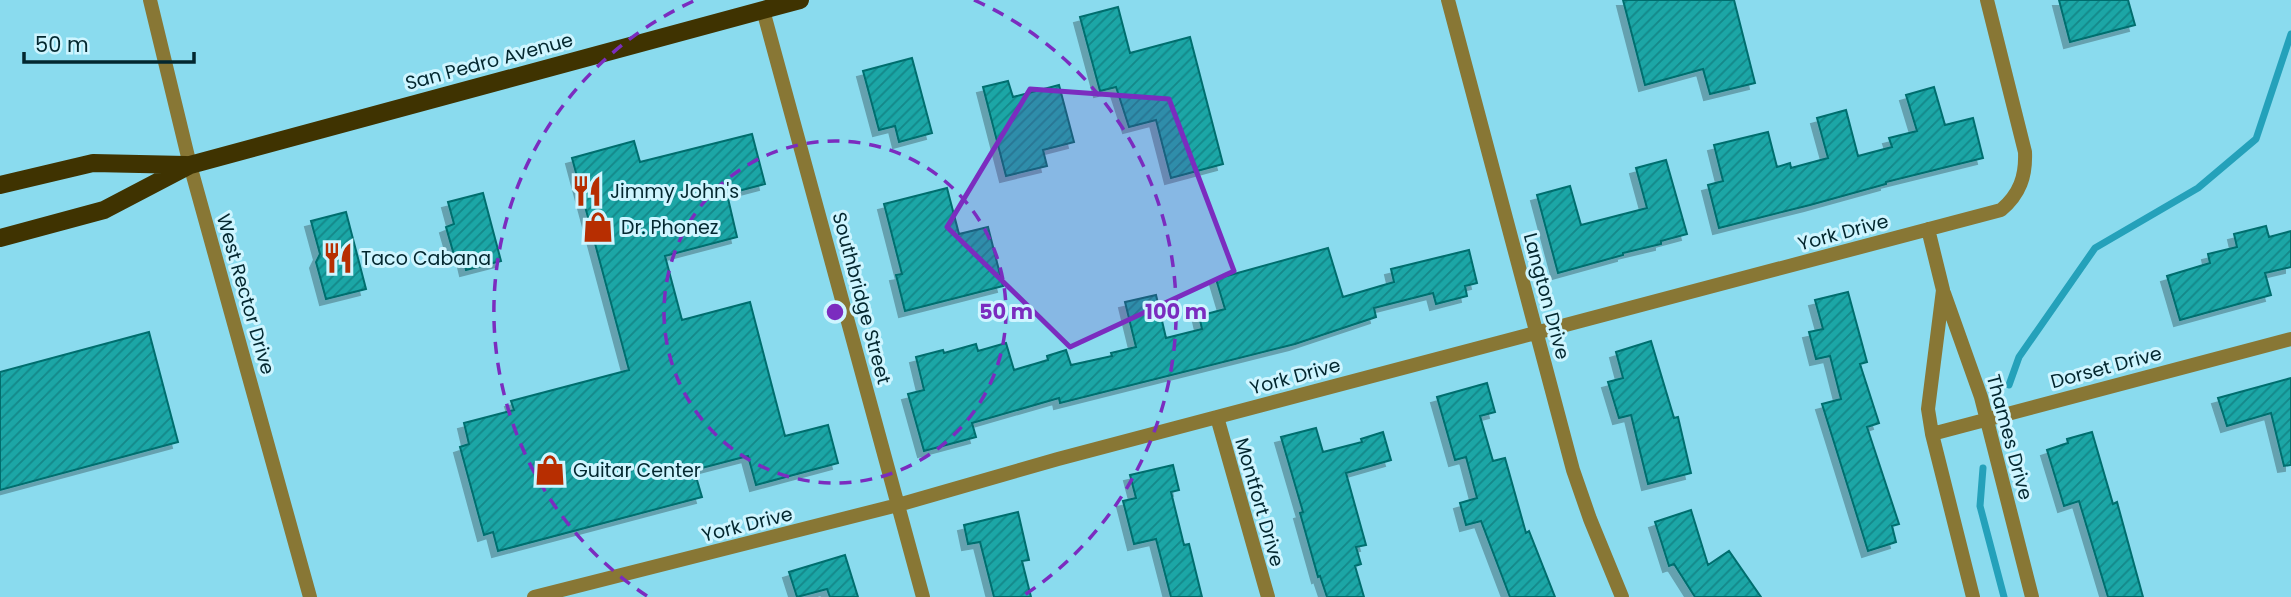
<svg xmlns="http://www.w3.org/2000/svg" width="2291" height="597" font-family="Poppins,sans-serif">
<style>
.lines{fill:none;stroke-linecap:round;stroke-linejoin:round}
.stream{stroke:#24a1ba;stroke-width:7}
.building{fill:url(#building-hatch);stroke:#006e6e;stroke-width:2;filter:url(#shadow)}
.minor{stroke:#887735;stroke-width:14}
.tertiary{stroke:#887735;stroke-width:14}
.primary{stroke:#3f3301;stroke-width:18}
.marked{fill:#7b2cbf;fill-opacity:0.2;stroke:#7b2cbf;stroke-width:5;stroke-linejoin:round}
.ring{fill:none;stroke:#7b2cbf;stroke-width:3.5;stroke-dasharray:12 9}
.labels{text-anchor:middle;stroke-width:6;stroke-linejoin:round;paint-order:stroke}
.street-label{font-size:19px;fill:#03272f;stroke:#cef5ff}
.poi-label{font-size:19px;fill:#03272f;stroke:#cef5ff;text-anchor:start}
.centre{fill:#7b2cbf;stroke:#cef5ff;stroke-width:3.5}
.ring-label{font-size:21px;text-anchor:middle;font-weight:bold;fill:#7b2cbf;stroke:#cef5ff;stroke-width:6;stroke-linejoin:round;paint-order:stroke}
</style>
<defs>
<pattern id="building-hatch" width="6" height="6" patternUnits="userSpaceOnUse" patternTransform="scale(1.75)"><rect width="6" height="6" fill="#1aa6a6"/><path d="M-1 1l2-2M0 6l6-6M5 7l2-2" fill="none" stroke="#158788"/></pattern>
<filter id="shadow"><feDropShadow dx="-6" dy="6" stdDeviation="0" flood-color="#0004"/></filter>
</defs>
<rect width="100%" height="100%" fill="#8adbee"/>
<g class="lines">
<path class="stream" d="M2009,385l10,-28 76,-109 103,-60 58,-49 35,-105
M1983,468l-3,38 24,91"/>
</g>
<path class="building" d="M1623,0h111l21,83 -45,11 -7,-25 -58,16z
M2059,0h69l7,25 -65,17z
M1118,7l12,46 60,-16 33,127 -52,14 -15,-58 -27,7 -13,-40 -16,4 -20,-74z
M912,58l20,75 -33,9 -4,-16 -16,4 -16,-59z
M1008,81l5,16 46,-12 15,57 -31,8 4,16 -41,10 -23,-89z
M1934,87l11,38 28,-7 10,40 -97,24v2l-76,21 -91,23 -11,-43 15,-4 -9,-36 54,-13 9,35 13,-4 1,5 37,-10 -11,-40 29,-8 12,46 34,-9 -3,-9 28,-7 -11,-36z
M752,134l13,50 -38,10 10,43 -72,19 17,64 68,-18 35,134 43,-11 10,38 -82,22 -8,-29 -54,14 8,27 -204,54 -5,-19 -9,3 -24,-88 9,-3 -5,-21 50,-13 -3,-9 118,-31 -57,-212 62,-17 6,21z
M1666,160l21,74 -26,7v3l-38,9v2l-65,18 -21,-78 33,-9 11,39 66,-17 -11,-40z
M947,188l12,46 29,-7 15,59 -98,25 -9,-36 6,-1 -18,-70z
M483,193l18,68 -35,9 -4,-17 -8,2 -8,-28 8,-3 -6,-22z
M346,212l20,77 -40,10 -10,-37 4,-8 -9,-33z
M2266,226l3,11 22,-6v36l-26,6 6,22 -91,25 -13,-44 43,-13 -2,-9 29,-7 -3,-13z
M1328,248l15,49 51,-15 -3,-13 78,-19 8,33 -12,3 2,10 -31,8 -3,-11 -59,15 2,9 -81,27 -235,59 -1,-5 -87,25 4,14 -52,14 -16,-57 16,-4 -8,-33 27,-7 1,3 32,-9 2,7 28,-8 8,27 34,-10 -1,-4 19,-6 5,15 41,-9 -1,-3 25,-6 -11,-45 31,-7 10,43 36,-9 -3,-13 26,-7 -9,-30z
M1848,292l19,70 -7,2 19,59 -12,4 32,97 -7,2 4,16 -28,9 -46,-147 19,-5 -11,-43 -14,3 -7,-27 14,-3 -8,-29z
M149,332l29,110 -178,48v-118z
M1651,341l23,77 4,-1 13,56 -43,11 -17,-69 -12,3 -11,-36 15,-4 -7,-26z
M2291,378v87l-7,1 -13,-53 -44,13 -9,-28z
M1487,383l8,29 -15,4 13,45 12,-3 21,75 3,-2 26,66h-45l-29,-76 -15,4 -6,-22 17,-5 -11,-41 -11,3 -18,-63z
M1316,428l7,24 39,-10 -1,-3 22,-7 8,28 -45,13 20,72 -10,2 5,17 -6,2 9,31h-37l-7,-21 -2,1 -18,-64 3,-1 -22,-75z
M2092,432l21,72 4,-2 26,95h-35l-29,-96 -15,5 -17,-56 21,-7 -1,-4z
M1173,465l6,25 -8,2 13,53 5,-1 13,53h-31l-15,-58 -22,5 -11,-43 13,-3 -6,-23z
M1691,510l17,55 21,-14 32,46h-66l-21,-33 -5,2 -14,-44z
M1018,512l11,48 -7,1 9,36h-37l-14,-55 -12,2 -4,-19z
M845,555l13,42h-28l-3,-8 -30,8 -8,-25z"/>
<g class="lines">
<path class="minor" d="M1448,0l125,470 17,49 32,78
M763,10l160,587
M1928,229l15,61 -15,119 4,25 41,163
M1944,293l37,104 51,200
M1217,417l51,180
M1932,434l359,-95
M534,597l364,-92 160,-46 943,-249c19,-16 25,-34 24,-58l-38,-152"/>
<path class="tertiary" d="M150,0l40,165 120,432"/>
<path class="primary" d="M0,185l93,-22 93,2
M0,238l104,-28 86,-45 610,-165"/>
</g>
<path class="marked" d="M1030,89l139,10 65,172 -164,76 -123,-120z"/>
<g class="ring">
<circle cx="835" cy="312" r="171"/>
<path d="M647 596A341 341 0 0 1 696 0M974 0A341 341 0 0 1 1023 596"/>
</g>
<defs>
<symbol id="restaurant-bare" viewBox="-9 -9 18 18"><path d="M-5-6h1v4h1v-4h1v4h1v-4h1v5L-1.5 .5V6h-2V.5L-5-1ZM5-6V6H3V1.5H1.5Q1.5-4 5-6Z" fill="#b72e01" stroke="#cef5ff" stroke-width="2.5" paint-order="stroke"/></symbol>
<symbol id="shop-bare" viewBox="-9 -9 18 18"><path d="M-5-2.5h2.3a2.7 3.5 0 0 1 5.4 0H5L5.5 6h-11ZM-1.5-2.5h3a1.5 2.3 0 0 0-3 0Z" fill="#b72e01" stroke="#cef5ff" stroke-width="2.5" paint-order="stroke"/></symbol>
</defs>
<g fill-rule="evenodd">
<use href="#restaurant-bare" x="565" y="169" width="44" height="44"/>
<use href="#shop-bare" x="576" y="205" width="44" height="44"/>
<use href="#restaurant-bare" x="316" y="236" width="44" height="44"/>
<use href="#shop-bare" x="528" y="448" width="44" height="44"/>
</g>
<g class="labels">
<g class="street-label">
<text transform="translate(489 61) rotate(-15)" y="7">San Pedro Avenue</text>
<text transform="translate(1843 232) rotate(-15)" y="7">York Drive</text>
<text transform="translate(246 294) rotate(74)" y="7">West Rector Drive</text>
<text transform="translate(1547 296) rotate(75)" y="7">Langton Drive</text>
<text transform="translate(862 298) rotate(75)" y="7">Southbridge Street</text>
<text transform="translate(2106 367) rotate(-15)" y="7">Dorset Drive</text>
<text transform="translate(1295 376) rotate(-15)" y="7">York Drive</text>
<text transform="translate(2010 437) rotate(75)" y="7">Thames Drive</text>
<text transform="translate(1260 502) rotate(74)" y="7">Montfort Drive</text>
<text transform="translate(747 524) rotate(-14)" y="7">York Drive</text>
</g>
<g class="poi-label">
<text x="610" y="198">Jimmy John's</text>
<text x="621" y="234">Dr. Phonez</text>
<text x="361" y="265">Taco Cabana</text>
<text x="573" y="477">Guitar Center</text>
</g>
</g>
<circle cx="835" cy="312" r="10" class="centre"/>
<g class="ring-label">
<text x="1006" y="319">50 m</text>
<text x="1176" y="319">100 m</text>
</g>
<path d="M24 52v10h170v-10" fill="none" stroke="#03272f" stroke-width="3.5"/>
<text x="35" y="52" font-size="21" fill="#03272f" stroke="#cef5ff" stroke-width="5" paint-order="stroke">50 m</text>
</svg>
